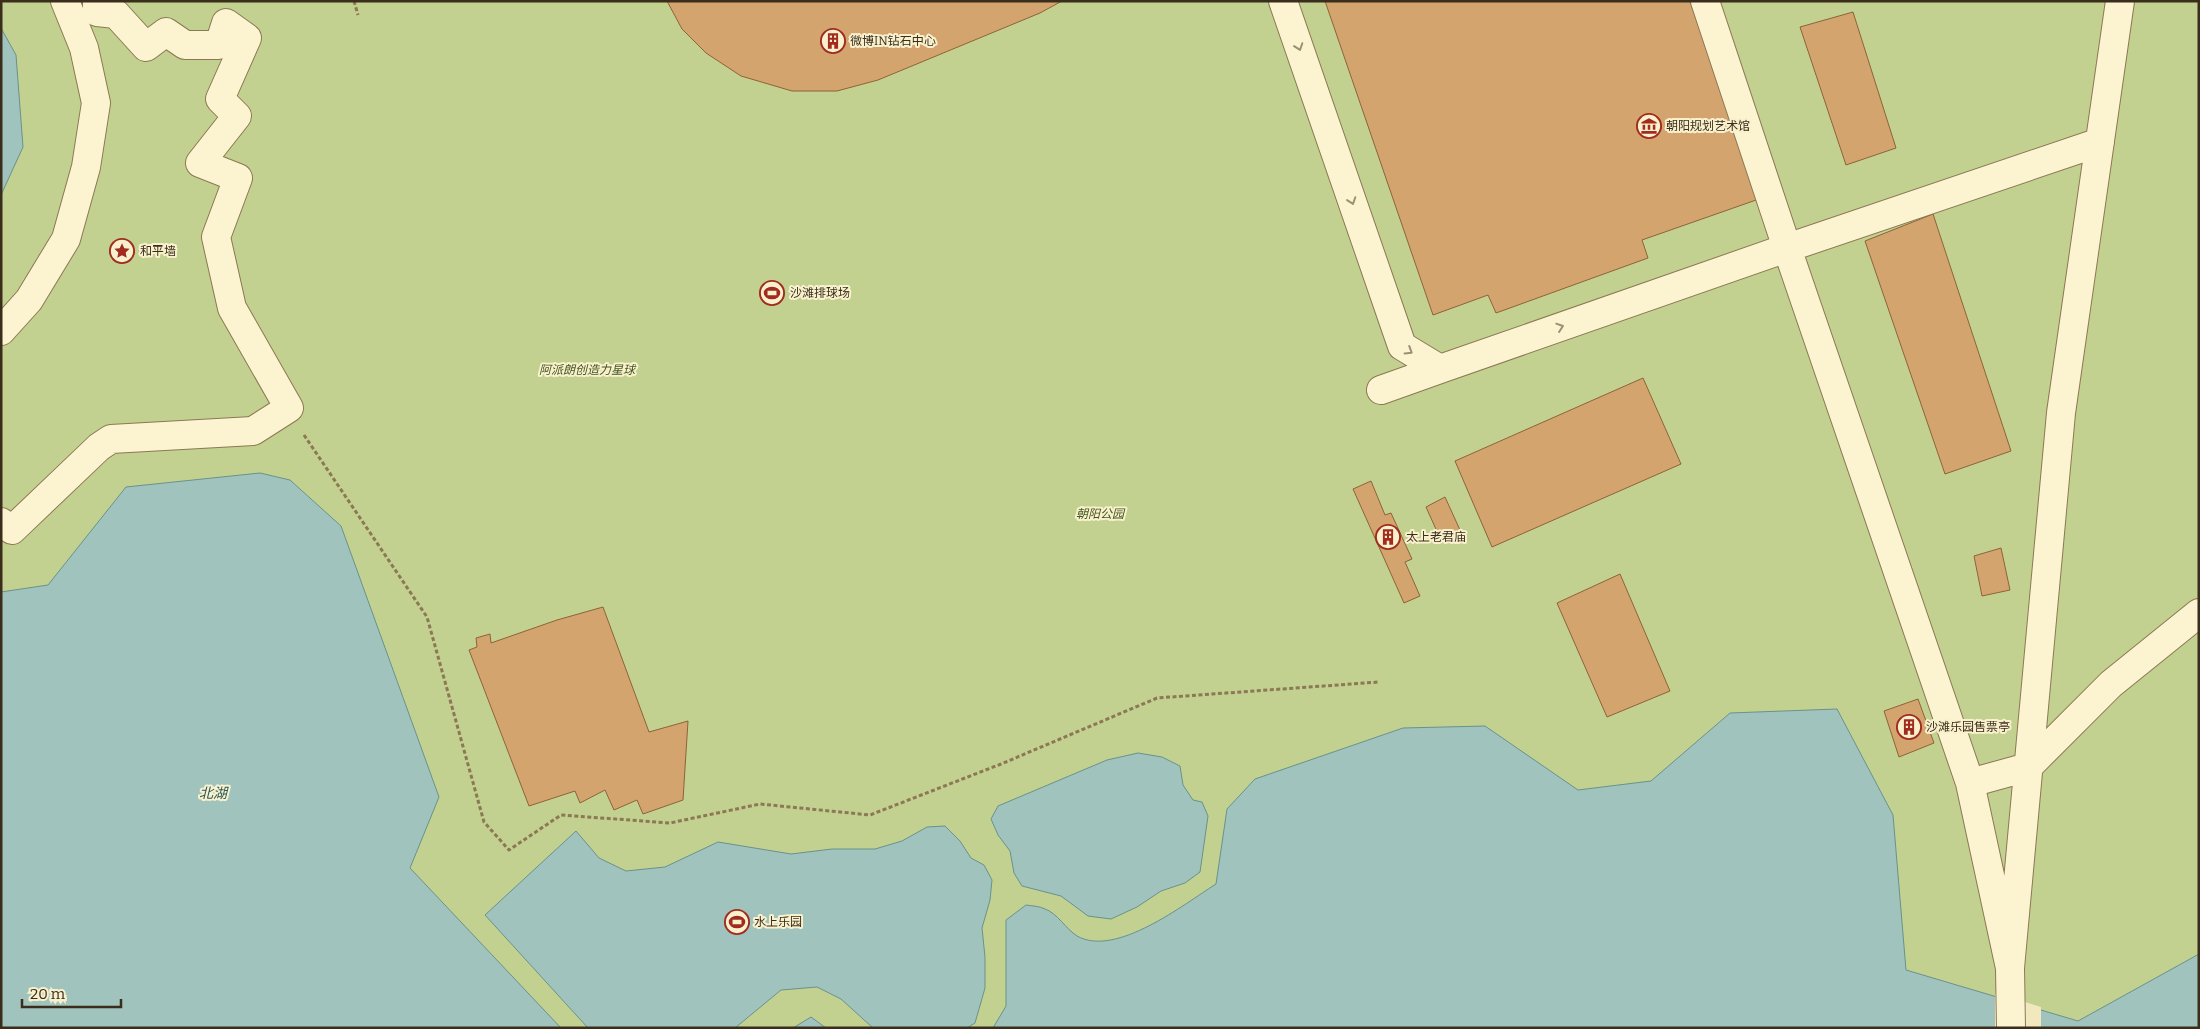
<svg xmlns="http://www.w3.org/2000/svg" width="2200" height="1029" font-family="Bitter,'Noto Sans SC',serif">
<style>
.green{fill:#c2d190}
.water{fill:#a1c3bd;stroke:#68928c}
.pier{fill:#f2e8bd}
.building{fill:#d4a46f;stroke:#8d6338}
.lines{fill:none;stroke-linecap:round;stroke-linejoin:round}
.minor-casing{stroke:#8c7854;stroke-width:30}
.path{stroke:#8c7854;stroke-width:3;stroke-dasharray:4 2.5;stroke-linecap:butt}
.minor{stroke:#fcf4d1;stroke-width:28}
.oneway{stroke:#9b9076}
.labels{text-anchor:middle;stroke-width:4;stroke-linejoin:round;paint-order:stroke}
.poi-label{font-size:12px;fill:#3a2d1b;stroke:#f9f1cd;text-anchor:start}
.park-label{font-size:12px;font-style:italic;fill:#44581f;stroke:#f9f1cd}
.water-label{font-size:14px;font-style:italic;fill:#28595b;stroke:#f9f1cd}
</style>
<rect width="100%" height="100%" fill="#f2e8bd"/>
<path class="green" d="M1,1h2198v1027h-2198z"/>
<path class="water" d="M1,28l15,27 7,92 -22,48z
M260,473l30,7 51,46 98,271 -29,71 151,160h-560v-436l47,-7 78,-98z
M1837,709l56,106 13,155 172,51 121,-67v74h-1206l13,-22v-86l20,-15c6,1 13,1 19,4 12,4 21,20 32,27 39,22 107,-32 139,-52l11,-75 28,-30 148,-51 82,-2 93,64 73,-9 79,-68z
M1138,753l24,4 18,9 3,19 10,15 9,2 6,14 -8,56 -15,11 -24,8 -24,16 -26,12 -23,-3 -27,-20 -39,-10 -8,-13 -4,-22 -12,-16 -7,-16 7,-13 109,-46z
M945,826l15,15 11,17 13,7 8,15 -2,20 -8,28 3,29v31l-10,35 -8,5h-94l-32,-29 -24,-12 -36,3 -46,38h-147l-103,-113 91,-84 23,27 27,13 39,-4 53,-25 73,12 41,-5h43l27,-8 25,-14z
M811,1017l15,11h-33z"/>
<path class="pier" d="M1995,993l46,14v21h-46z"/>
<path class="building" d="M667,1h395l-22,12 -162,67 -41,11h-45l-51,-15 -35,-23 -24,-24z
M1325,1h365l69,198 -117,41 6,18 -152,55 -8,-18 -55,20z
M1853,12l43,136 -50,17 -46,-138z
M1933,214l78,237 -66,23 -80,-233z
M1643,378l38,86 -189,83 -37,-86z
M1371,481l14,34 6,-2 21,46 -7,3 15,34 -16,7 -51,-114z
M1445,497l15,33 -21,6 -13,-29z
M2001,548l9,42 -28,6 -8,-40z
M1620,574l50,117 -63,26 -50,-114z
M603,607l46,125 39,-11 -5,79 -40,14 -6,-14 -23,10 -9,-20 -25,13 -5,-12 -46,15 -60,-156 8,-3 -1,-9 14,-4 1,9 66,-23z
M1918,699l16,44 -35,14 -15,-46z"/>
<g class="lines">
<defs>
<path id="minor" d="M1283,1l119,345 38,23 347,-121 -82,-247
M1,331l28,-31 37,-61 20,-72 10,-64 -12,-55 -19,-47
M1381,390l59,-21
M1,522l11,8 87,-83 12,-8 142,-8 36,-23 -57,-100 -16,-71 22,-59 -38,-15 37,-47 -17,-17 27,-61 -21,-15 -7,22h-34l-19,-13 -20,15 -30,-33 -19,-2v-11
M1970,783l58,-16 83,-83 88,-71
M2010,968l-40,-185 -183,-535 313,-106
M2011,1028l-1,-60 51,-555 59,-412"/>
</defs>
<use href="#minor" class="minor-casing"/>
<path class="path" d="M354,1l4,14
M304,435l123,182 57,205 25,28 52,-35 109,8 90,-19 110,11 131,-51 156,-66 222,-16"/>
<use href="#minor" class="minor"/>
</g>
<defs><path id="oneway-chevron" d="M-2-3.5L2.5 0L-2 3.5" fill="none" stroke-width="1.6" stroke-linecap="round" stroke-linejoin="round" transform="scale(1.25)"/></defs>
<g class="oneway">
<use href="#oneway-chevron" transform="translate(1299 47) rotate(71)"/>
<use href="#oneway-chevron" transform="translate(1352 201) rotate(71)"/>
<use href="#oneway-chevron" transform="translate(1560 327) rotate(-19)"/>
<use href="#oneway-chevron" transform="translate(1409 351) rotate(32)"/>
</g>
<defs>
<symbol id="building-ring" viewBox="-11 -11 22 22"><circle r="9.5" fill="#f9f1cd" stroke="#a12b1e" stroke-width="1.5"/><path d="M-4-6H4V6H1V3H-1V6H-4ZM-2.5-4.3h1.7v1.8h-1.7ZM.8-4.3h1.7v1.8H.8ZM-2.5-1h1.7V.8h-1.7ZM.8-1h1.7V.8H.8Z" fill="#a12b1e"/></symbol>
<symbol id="museum-ring" viewBox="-11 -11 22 22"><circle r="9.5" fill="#f9f1cd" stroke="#a12b1e" stroke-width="1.5"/><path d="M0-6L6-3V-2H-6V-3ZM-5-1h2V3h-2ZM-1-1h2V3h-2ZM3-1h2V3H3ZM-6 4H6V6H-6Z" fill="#a12b1e"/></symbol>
<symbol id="sight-ring" viewBox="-11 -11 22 22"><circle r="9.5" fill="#f9f1cd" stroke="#a12b1e" stroke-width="1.5"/><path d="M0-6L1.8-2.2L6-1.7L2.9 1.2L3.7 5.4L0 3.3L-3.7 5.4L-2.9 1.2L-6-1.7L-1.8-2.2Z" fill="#a12b1e"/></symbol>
<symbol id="stadium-ring" viewBox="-11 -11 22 22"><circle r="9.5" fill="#f9f1cd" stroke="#a12b1e" stroke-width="1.5"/><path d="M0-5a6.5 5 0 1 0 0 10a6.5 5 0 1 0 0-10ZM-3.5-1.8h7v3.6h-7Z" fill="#a12b1e"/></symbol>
</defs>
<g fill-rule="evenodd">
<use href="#building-ring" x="819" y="27" width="28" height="28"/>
<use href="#museum-ring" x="1635" y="112" width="28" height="28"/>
<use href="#sight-ring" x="108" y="237" width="28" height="28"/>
<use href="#stadium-ring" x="758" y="279" width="28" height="28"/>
<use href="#building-ring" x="1374" y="523" width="28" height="28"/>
<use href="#building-ring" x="1895" y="713" width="28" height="28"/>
<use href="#stadium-ring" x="723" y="908" width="28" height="28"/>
</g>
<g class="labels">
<g class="poi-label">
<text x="850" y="45">微博IN钻石中心</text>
<text x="1666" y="130">朝阳规划艺术馆</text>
<text x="140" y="255">和平墙</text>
<text x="790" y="297">沙滩排球场</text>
<text x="1406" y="541">太上老君庙</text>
<text x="1926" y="731">沙滩乐园售票亭</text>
<text x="754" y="926">水上乐园</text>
</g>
<g class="park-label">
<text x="587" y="374">阿派朗创造力星球</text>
<text x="1100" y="518">朝阳公园</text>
</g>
<g class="water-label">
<text x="213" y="798">北湖</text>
</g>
</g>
<rect width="2200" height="1029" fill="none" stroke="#3a2d1b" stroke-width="5"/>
<path d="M22 999v8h99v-8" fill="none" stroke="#3a2d1b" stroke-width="2.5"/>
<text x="30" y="999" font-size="15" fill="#3a2d1b" stroke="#f9f1cd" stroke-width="4" paint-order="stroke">20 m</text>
</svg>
